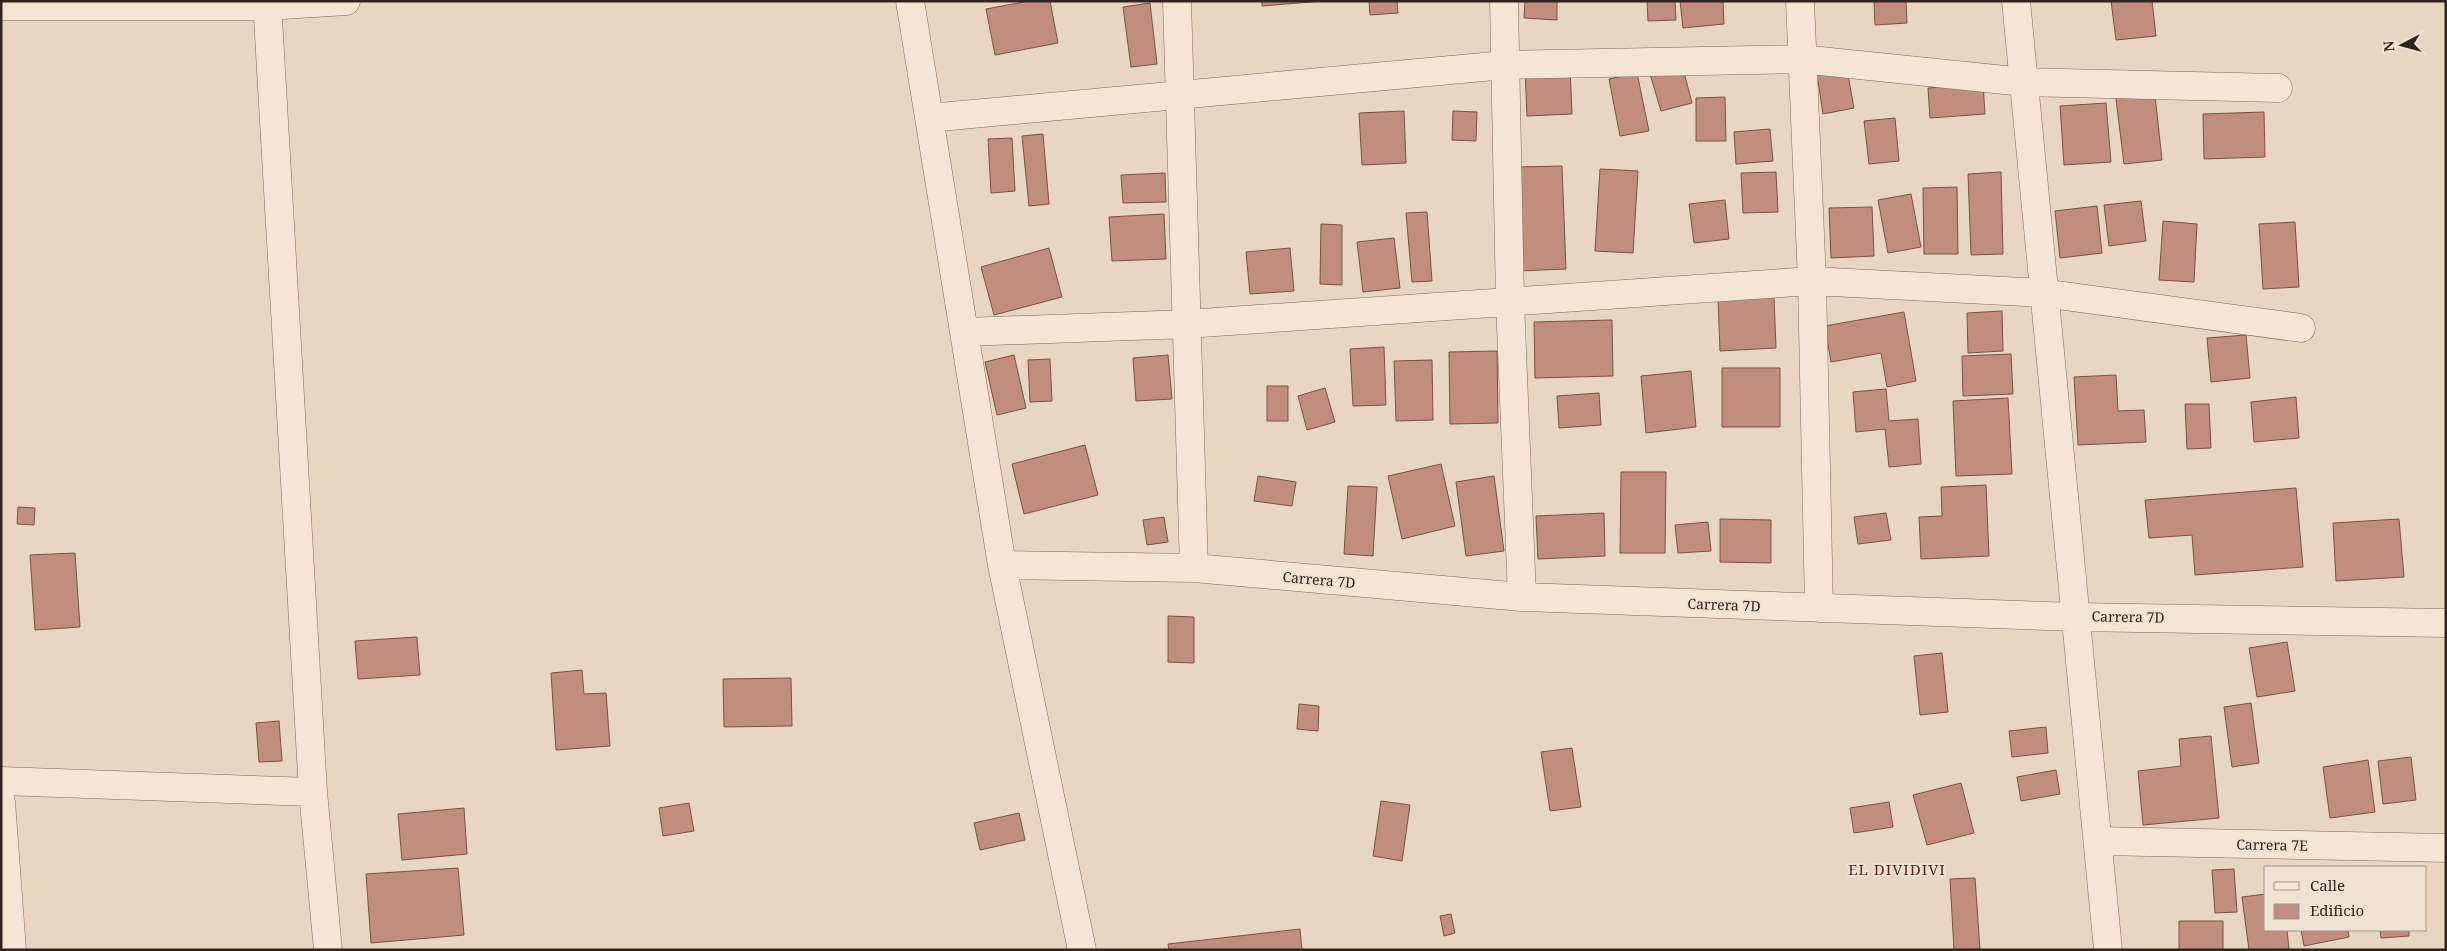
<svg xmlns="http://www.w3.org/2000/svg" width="2447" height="951" font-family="'Noto Serif',serif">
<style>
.building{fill:#c18d7e;stroke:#7c5045}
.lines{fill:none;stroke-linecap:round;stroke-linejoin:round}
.minor-casing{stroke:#80685c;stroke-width:29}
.minor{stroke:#f4e5d5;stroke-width:28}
.labels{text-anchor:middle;stroke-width:4;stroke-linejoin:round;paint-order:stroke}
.street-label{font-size:14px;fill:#31241e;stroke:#f0e2d2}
.neighbourhood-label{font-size:15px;letter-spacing:1px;fill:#592423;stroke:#f0e2d2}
</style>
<rect width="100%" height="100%" fill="#e8d6c3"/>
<path class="building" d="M1029,1h21l8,42 -63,12 -9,-46z
M1262,1h61l-61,5z
M1369,1h28l1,12 -28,2z
M1525,1h32v19l-33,-2z
M1647,1h28l1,19 -28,1z
M1680,1h43l1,23 -41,4z
M1874,1h32l1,22 -32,2z
M2111,1h41l4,35 -40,4z
M1150,3l7,61 -26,3 -8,-60z
M1682,65l10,38 -31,8 -11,-37z
M1570,67l2,47 -45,2 -2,-46z
M1847,69l7,39 -31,6 -6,-40z
M1637,73l12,58 -29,5 -11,-57z
M1983,84l2,30 -55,4 -2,-30z
M2154,86l8,74 -38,4 -9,-73z
M1725,97l1,44h-30v-43z
M2106,103l5,59 -47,3 -4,-59z
M1404,111l2,52 -44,2 -3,-52z
M1453,111l24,1 -1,29 -24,-1z
M2264,112l1,45 -61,2 -1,-45z
M1895,118l4,43 -30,3 -5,-43z
M1770,129l3,32 -37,3 -2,-32z
M1043,134l6,70 -20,2 -7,-70z
M1012,138l3,53 -24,2 -3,-54z
M1562,166l4,103 -47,2 -3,-104z
M1600,169l38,2 -5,82 -38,-2z
M1776,172l2,40 -35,1 -2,-40z
M2001,172l2,82 -32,1 -3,-81z
M1165,173l1,29 -43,1 -2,-28z
M1957,187l1,67h-34l-1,-66z
M1911,194l10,53 -33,6 -10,-53z
M1725,200l4,39 -35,4 -5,-39z
M2141,201l5,40 -37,5 -5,-41z
M2097,206l5,47 -42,5 -5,-47z
M1872,207l2,49 -43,2 -2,-50z
M1427,212l5,69 -20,1 -6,-69z
M1164,214l2,45 -54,2 -3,-44z
M2163,221l34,3 -3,58 -35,-2z
M2295,222l4,65 -36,2 -4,-65z
M1321,224l21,1v60l-22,-1z
M1394,238l6,50 -37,4 -6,-50z
M1049,248l13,49 -68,18 -13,-48z
M1290,248l4,43 -44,3 -4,-42z
M1774,297l2,51 -56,3 -2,-52z
M2002,311l1,40 -35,2 -1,-40z
M1904,312l12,69 -29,6 -6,-34 -50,9 -6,-36z
M1612,320l1,56 -78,2 -1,-56z
M2246,335l4,43 -39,4 -4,-44z
M1384,347l2,58 -33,1 -3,-57z
M1497,351l1,72 -48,1 -1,-72z
M2011,354l2,40 -50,2 -1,-40z
M1014,355l12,53 -29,7 -12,-53z
M1168,355l4,44 -36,2 -3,-43z
M1050,359l2,42 -22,1 -2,-42z
M1432,360l1,60 -37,1 -2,-60z
M1722,368h58v59h-58z
M1691,371l5,56 -50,6 -5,-57z
M2116,375l2,36 26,-1 2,32 -68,3 -4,-68z
M1267,386h21v35h-21z
M1325,388l10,34 -28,8 -9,-34z
M1886,389l3,32 29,-2 3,45 -32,3 -4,-38 -29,3 -3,-40z
M1599,393l2,32 -42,3 -2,-32z
M2296,397l3,41 -45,4 -3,-40z
M2008,398l4,76 -56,2 -3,-75z
M2185,404h24l2,44 -24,1z
M1085,445l13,50 -74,19 -12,-50z
M1441,464l14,62 -53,13 -14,-63z
M1621,472h45l-1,81h-45z
M1258,476l38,6 -4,24 -38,-5z
M1494,476l10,75 -38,5 -10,-74z
M1986,485l3,71 -68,3 -2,-42 23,-1 -1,-29z
M1348,486l29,1 -4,69 -29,-2z
M2296,488l7,79 -108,8 -3,-40 -43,3 -4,-38z
M18,507l17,1 -1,17 -17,-1z
M1604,513l1,43 -67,3 -2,-43z
M1886,513l5,27 -33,4 -4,-27z
M1164,517l4,25 -21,3 -4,-25z
M1720,519l51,1v43l-51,-1z
M2399,519l5,58 -68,4 -3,-58z
M1708,522l3,29 -33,2 -3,-28z
M75,553l5,74 -45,3 -5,-75z
M1168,616l26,1v46l-26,-1z
M417,637l3,38 -62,4 -3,-38z
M2287,642l8,49 -38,6 -8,-49z
M1942,653l6,59 -28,3 -6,-59z
M582,670l2,24 22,-1 4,53 -54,4 -5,-77z
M791,678l1,48 -68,1 -1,-48z
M2251,703l8,60 -27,4 -8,-60z
M1299,704l20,2 -1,25 -21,-2z
M279,721l3,40 -23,1 -3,-39z
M2046,727l2,26 -36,4 -3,-26z
M2211,736l8,82 -76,7 -5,-54 43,-5 -2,-27z
M1572,748l9,59 -31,4 -9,-59z
M2411,757l5,43 -33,4 -5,-43z
M2368,760l7,52 -45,6 -7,-51z
M2056,770l4,24 -39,7 -4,-24z
M1961,783l13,50 -47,12 -14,-50z
M1381,801l29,4 -8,56 -29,-5z
M1889,802l4,25 -39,6 -4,-25z
M689,803l5,28 -31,5 -4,-28z
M464,808l3,46 -65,6 -4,-46z
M1019,813l6,27 -45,10 -6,-27z
M458,868l6,67 -93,8 -5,-69z
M2234,869l3,43 -22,1 -3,-43z
M1975,878l5,71 -26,1 -4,-71z
M2266,894v36h21l2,19 -40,1 -7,-53z
M1451,914l4,19 -11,3 -4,-20z
M2179,921h44v29h-44z
M1300,929l2,21h-133l-1,-6z
M2301,930h47l1,7 -45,9z
M2380,930h29v6l-28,2z"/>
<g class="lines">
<defs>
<path id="minor" d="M267,1l46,791 15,158
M910,1l92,564 80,385
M1177,1l17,567
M1504,1l6,300 12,296
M1800,1l12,280 7,327
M2016,1l92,949
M1,6h266l79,-5
M929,118l576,-53 296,-6 223,23 254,6
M964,332l223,-8 625,-43 230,12 259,35
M1002,565l192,3 328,29 554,20 370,6
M1,781l312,11
M1,802l11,148
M2098,841l348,7"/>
</defs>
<use href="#minor" class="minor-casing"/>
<use href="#minor" class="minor"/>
</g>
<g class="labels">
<g class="street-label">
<text transform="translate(1319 580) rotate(5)" y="5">Carrera 7D</text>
<text transform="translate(1724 605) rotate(2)" y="5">Carrera 7D</text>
<text transform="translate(2128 617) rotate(1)" y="5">Carrera 7D</text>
<text transform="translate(2272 845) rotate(1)" y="5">Carrera 7E</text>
</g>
<g class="neighbourhood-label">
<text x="1897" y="875">EL DIVIDIVI</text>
</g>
</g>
<rect width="2447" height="951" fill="none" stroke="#31241e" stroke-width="5"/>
<rect x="2264" y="866" width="162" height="65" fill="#f0e2d2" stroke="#a4968a"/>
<rect x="2274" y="882" width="25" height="8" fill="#f4e5d5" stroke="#a4968a"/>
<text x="2310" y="891" font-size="15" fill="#31241e">Calle</text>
<rect x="2274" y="904" width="25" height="15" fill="#c18d7e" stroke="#a4968a"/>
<text x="2310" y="916" font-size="15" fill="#31241e">Edificio</text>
<g transform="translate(2402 45) rotate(264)" stroke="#f0e2d2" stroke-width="4" paint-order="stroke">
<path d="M0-4L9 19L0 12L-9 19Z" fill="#31241e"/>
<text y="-8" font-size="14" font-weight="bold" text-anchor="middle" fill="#31241e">N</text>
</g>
</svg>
